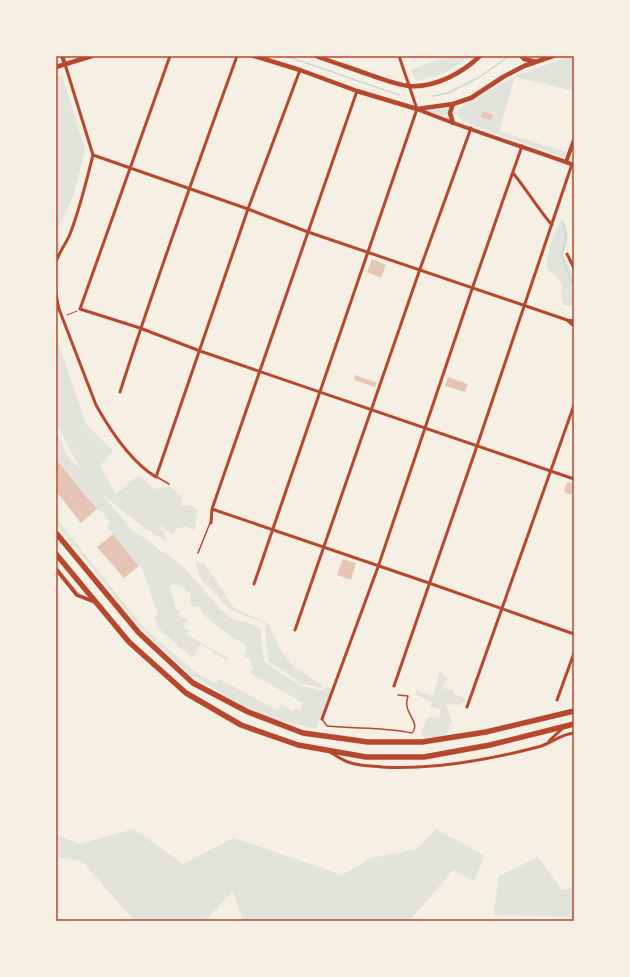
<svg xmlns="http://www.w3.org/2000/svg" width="630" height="977" font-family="'PT Serif',serif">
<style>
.green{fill:#e2e4dc}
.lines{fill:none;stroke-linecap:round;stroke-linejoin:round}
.stream{stroke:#c9d6d2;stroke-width:1.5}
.building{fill:#e6c5b7}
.path{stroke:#b5482f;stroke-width:1}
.service{stroke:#b5482f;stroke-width:1.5}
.minor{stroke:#b5482f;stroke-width:3}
.tertiary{stroke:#b5482f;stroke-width:4}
.secondary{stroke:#b5482f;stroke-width:4.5}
.trunk{stroke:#b5482f;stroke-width:5.5}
.neatline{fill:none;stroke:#b5482f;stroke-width:1.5}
</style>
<rect width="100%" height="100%" fill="#f6efe4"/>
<path class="green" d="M448,56h24l-29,18 -27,7 -5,-11z
M571,56h3v35l-59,-14 -16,54 67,21 -1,6 -89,-32c-8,-3 -16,-5 -20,-13l4,-5 57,-33z
M56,76h6l23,73 -11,45 -18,38z
M449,108l-1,10 -23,-8z
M561,221l7,12 -4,22 10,24v26h-10l-3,-10 2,-9 -10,-13 -6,-3c0,-17 5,-35 14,-49z
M56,332l5,19 25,73 27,27 -13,15 16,28 23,-19 15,14 16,-3 13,12 -3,8 10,-1 8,5 -4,21 -7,-5 -11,3 -2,5 -8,-3 -7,-9 9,20 -24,-14 -41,-33 29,35 20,13 8,8 8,4 18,14 35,41 13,10 12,2 15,7v14l4,20 36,23 22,5 3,-4 6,2 -16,40 -50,-12 -25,-12 -52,-31 -50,-48 -83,-103v-5l88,110 50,43 20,12 6,-4 58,32 3,-7 12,8 3,-3 4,2 3,-8 -53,-30 4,-6 -4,-3 2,-3 -9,-5 3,-5v-6c-18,-11 -37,-21 -48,-39l-4,1 -4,-3 1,-10 -7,-6 -7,-4 -7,2 6,23 5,2 -3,4 10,5 -5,7 6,4 -3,3 42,24 -1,3 -26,-17 -9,14 -34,-30 -4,-12 4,-1 -15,-45 -36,-43 3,-4 -9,-13 -2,1 -43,-53v-28l12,27 13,13 -25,-47z
M195,561l10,3 29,44 35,16 11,25 14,18 27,17 2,4 -25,-5 -13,-12 -17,-9 -3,-39 -33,-12 -31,-32z
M440,672l8,6 -6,10 12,2v4l9,3 2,5 -6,3 -13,-1 6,17 -5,13 -8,3h-15l-3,-6 8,-15 5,2 6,-1v-8l-10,-2 2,-4 -15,-8 -1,-8 3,5 14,4z
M134,829l49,35 51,-26 108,37 28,-17 47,-9 19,-20 49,27 -11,25 -21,-11 -43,51h-167l-10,-30 -28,30h-71l-52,-60 -26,-4v-23l23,10z
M538,857l24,33 12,-2v29l-81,-2 6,-39z"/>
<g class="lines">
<path class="stream" d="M286,56l113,39
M433,96l15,-3 30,-15 30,-21
M562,221c7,12 4,22 -1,34l13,33"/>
</g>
<path class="building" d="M483,111l10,4 -2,6 -10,-4z
M372,259l14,6 -5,13 -14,-6z
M355,375l22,8 -2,4 -21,-7z
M448,377l20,7 -3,8 -20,-6z
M56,459l41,50 -16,14 -25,-32z
M567,482l7,2 -3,11 -7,-3z
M113,534l26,32 -15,12 -27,-31z
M343,559l13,4 -5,17 -14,-5z"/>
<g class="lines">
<path class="path" d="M67,315l10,-4"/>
<path class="service" d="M157,477l12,7
M198,553l12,-30
M322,719l5,7c29,3 57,1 85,7 8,-9 -4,-17 -5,-27 -1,-3 0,-6 1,-10l-10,-1"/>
<path class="minor" d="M170,56l-90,253 60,19 60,23 374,128
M65,64l28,91
M93,155l155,54 60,23 259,88 7,1
M513,173c14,17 25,36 39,52
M567,254l7,14
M56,262c3,-10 10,-18 14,-28 10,-25 16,-52 23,-79
M56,294l3,15 37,96c14,25 35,57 60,72l92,-268 52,-139
M567,320l7,6
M120,392c36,-113 77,-225 117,-336
M212,509l217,74 145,51
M211,523l1,-14 145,-418
M254,584l163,-475 -18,-53
M295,630l125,-361 51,-141
M394,686l83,-240 95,-282
M557,700l17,-47
M467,707l107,-302
M322,719l56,-152 94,-278 50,-143
M549,741l15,-14
M330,752c7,4 13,9 21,11 10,3 21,3 31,4 51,3 106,-7 156,-20 12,-3 23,-13 36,-14"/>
<path class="tertiary" d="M62,56l3,8
M417,109c51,21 105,37 157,56
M566,162l8,-22
M56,569l21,26 18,7"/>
<path class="secondary" d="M254,56l46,14 57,21 60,18 36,-5 18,-6 32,-21 21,-11 29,-10
M316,56c19,7 38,13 57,20 12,4 24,9 36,10 26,2 53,-13 71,-30
M521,56l3,3 12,3
M56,67l36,-11
M453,123l-3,-10 3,-9"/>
<path class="trunk" d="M56,533l83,100 54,50 55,29 55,21 65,9h54l64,-10 88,-21
M56,554l73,88 57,51 55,32 57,20 68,12h58l66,-12 84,-21"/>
</g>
<rect width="630" height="977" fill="none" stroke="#f6efe4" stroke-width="114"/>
<rect x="57" y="57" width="516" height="863" class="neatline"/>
</svg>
